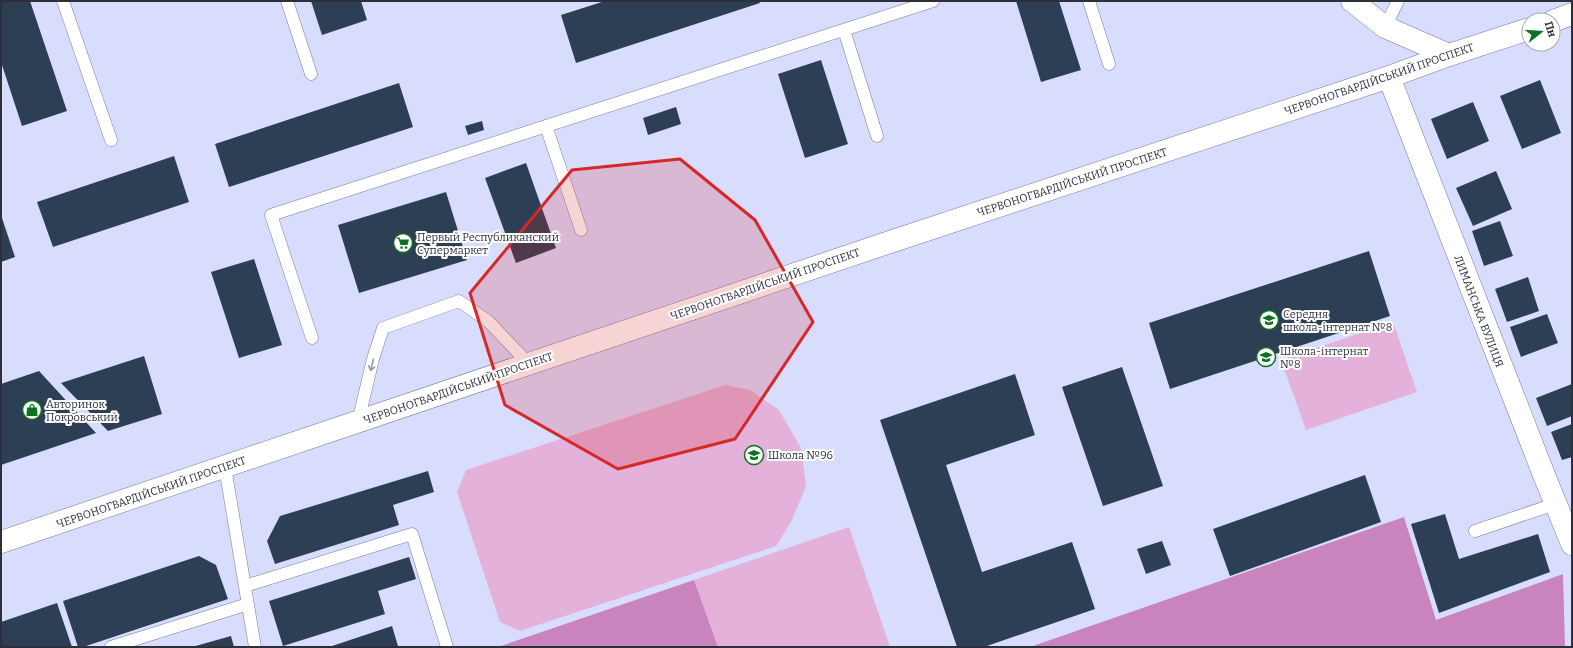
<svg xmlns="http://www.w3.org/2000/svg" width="1573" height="648" font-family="Bitter,serif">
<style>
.green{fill:#e4b1da}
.forest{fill:#c983bd}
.building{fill:#2c3f54}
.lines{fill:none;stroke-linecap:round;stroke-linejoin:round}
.service-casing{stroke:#777a97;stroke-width:13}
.minor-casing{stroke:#777a97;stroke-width:23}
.secondary-casing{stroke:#777a97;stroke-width:23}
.service{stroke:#fff;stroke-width:12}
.minor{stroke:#fff;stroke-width:22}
.secondary{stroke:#fff;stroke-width:22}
.oneway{stroke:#96979d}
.marked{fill:#d62828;fill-opacity:0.2;stroke:#d62828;stroke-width:3;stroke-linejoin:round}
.labels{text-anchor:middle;stroke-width:4;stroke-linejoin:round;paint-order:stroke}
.street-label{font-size:11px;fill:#2d2f3b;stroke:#fff}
.poi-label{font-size:11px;fill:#2d2f3b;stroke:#fff;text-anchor:start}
</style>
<rect width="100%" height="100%" fill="#d9ddfd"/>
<path class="green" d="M1393,322l24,70 -111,38 -25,-70z
M725,385l25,5 29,20 22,38 5,38 -14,34 -16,26 -256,85 -20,-9 -43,-130 9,-22z
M849,527l41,120h-172l-24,-67z"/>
<path class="forest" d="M1404,517l32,103 127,-46 2,73h-535z
M694,580l24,67h-220z"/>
<path class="building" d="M1,1h29l37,110 -45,15 -21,-64z
M311,1h50l6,19 -45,15z
M605,1h154l1,2 -184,60 -15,-48z
M1016,1h43l22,69 -40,12z
M821,60l27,84 -43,14 -27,-84z
M1540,80l21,53 -39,16 -22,-53z
M399,83l14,44 -184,60 -14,-43z
M1473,102l16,39 -42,18 -16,-40z
M676,107l5,17 -33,11 -5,-17z
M482,121l2,9 -16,5 -3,-9z
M174,156l15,46 -136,45 -16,-45z
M526,163l30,85 -40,15 -31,-85z
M1496,171l16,38 -39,17 -17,-38z
M446,192l21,68 -108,33 -21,-68z
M1,215l14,42 -14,5z
M1500,221l13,35 -29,10 -12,-35z
M1369,251l21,65 -220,73 -21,-66z
M254,259l28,86 -43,13 -28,-86z
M1528,277l11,34 -32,11 -12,-33z
M1547,314l11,29 -37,14 -11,-30z
M144,356l18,58 -54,17 -47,-48z
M1122,367l41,119 -60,20 -41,-119z
M39,371l57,62 -95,32v-81z
M1015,374l20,61 -89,30 36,107 90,-30 23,67 -111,38h-27l-77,-227z
M1572,384v32l-25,10 -11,-28z
M1572,424v33l-10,3 -11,-28z
M428,471l6,21 -41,13 6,20 -124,39 -8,-23 13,-25z
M1365,475l16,47 -151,54 -17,-47z
M1445,514l14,45 79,-25 12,38 -111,41 -28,-89z
M1162,541l9,24 -25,9 -9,-25z
M199,556l17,9 12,34 -145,48h-5l-15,-46z
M409,557l7,22 -38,12 7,23 -102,32 -14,-45z
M57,603l15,44h-71v-25z
M392,626l6,20 -69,1z
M231,636l3,11h-42z"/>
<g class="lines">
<defs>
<path id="service" d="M63,1l48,139
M287,1l24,73
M1089,1l20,63
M1385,27l13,-26
M844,30l33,106
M546,126l35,104
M312,338l-41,-123 662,-214
M358,422l15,-63 10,-31 76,-27 29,20 41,43
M225,467l30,180
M1475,531l80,-27
M245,586l167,-52 35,113
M111,647l137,-43"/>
<path id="minor" d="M1352,1l33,26 64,28
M1389,77l155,398 28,69"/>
<path id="secondary" d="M1553,21l19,-7
M1,542l892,-301 496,-164 60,-22 80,-26"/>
</defs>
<use href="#service" class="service-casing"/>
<use href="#minor" class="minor-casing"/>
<use href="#secondary" class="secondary-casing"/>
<use href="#service" class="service"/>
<use href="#minor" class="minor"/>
<use href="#secondary" class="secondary"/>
</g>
<defs><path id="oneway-shaft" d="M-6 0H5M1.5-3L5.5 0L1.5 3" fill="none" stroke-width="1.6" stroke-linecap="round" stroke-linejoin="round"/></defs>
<use class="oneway" href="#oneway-shaft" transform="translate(372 365) rotate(104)"/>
<path class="marked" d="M680,159l75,61 58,102 -78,117 -117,30 -113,-64 -35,-112 102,-123z"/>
<defs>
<symbol id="supermarket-ring" viewBox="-11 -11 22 22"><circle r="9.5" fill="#fff" stroke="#0d7120" stroke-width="1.5"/><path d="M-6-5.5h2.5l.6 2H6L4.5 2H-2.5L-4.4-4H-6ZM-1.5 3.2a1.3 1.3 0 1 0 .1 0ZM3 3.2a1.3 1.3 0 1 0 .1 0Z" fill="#0d7120"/></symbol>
<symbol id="school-ring" viewBox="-11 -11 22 22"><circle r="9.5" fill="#fff" stroke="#0d7120" stroke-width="1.5"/><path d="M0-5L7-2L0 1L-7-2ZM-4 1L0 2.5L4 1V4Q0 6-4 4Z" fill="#0d7120"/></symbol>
<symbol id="shop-ring" viewBox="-11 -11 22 22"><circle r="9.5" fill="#fff" stroke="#0d7120" stroke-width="1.5"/><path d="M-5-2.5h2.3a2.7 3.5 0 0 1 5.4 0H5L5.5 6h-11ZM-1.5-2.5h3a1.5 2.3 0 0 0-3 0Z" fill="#0d7120"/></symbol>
</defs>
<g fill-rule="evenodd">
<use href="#supermarket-ring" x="392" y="232" width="22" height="22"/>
<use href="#school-ring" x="1258" y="309" width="22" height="22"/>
<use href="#school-ring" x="1255" y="346" width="22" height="22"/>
<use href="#shop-ring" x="21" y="399" width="22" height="22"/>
<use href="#school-ring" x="743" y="444" width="22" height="22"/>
</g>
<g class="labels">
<g class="street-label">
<text transform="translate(1379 79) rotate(-19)" y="4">ЧЕРВОНОГВАРДІЙСЬКИЙ ПРОСПЕКТ</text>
<text transform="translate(1072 182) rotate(-18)" y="4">ЧЕРВОНОГВАРДІЙСЬКИЙ ПРОСПЕКТ</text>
<text transform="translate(765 284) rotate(-19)" y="4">ЧЕРВОНОГВАРДІЙСЬКИЙ ПРОСПЕКТ</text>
<text transform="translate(1479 311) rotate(69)" y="4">ЛИМАНСЬКА ВУЛИЦЯ</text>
<text transform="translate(458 388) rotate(-19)" y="4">ЧЕРВОНОГВАРДІЙСЬКИЙ ПРОСПЕКТ</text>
<text transform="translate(151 492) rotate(-19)" y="4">ЧЕРВОНОГВАРДІЙСЬКИЙ ПРОСПЕКТ</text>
</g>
<g class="poi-label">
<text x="417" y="241">Первый Республиканский<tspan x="417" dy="13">Супермаркет</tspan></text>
<text x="1283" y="318">Середня<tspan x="1283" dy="13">школа-інтернат №8</tspan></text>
<text x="1280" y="355">Школа-інтернат<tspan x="1280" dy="13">№8</tspan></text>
<text x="46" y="408">Авторинок<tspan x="46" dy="13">Покровський</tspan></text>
<text x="768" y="459">Школа №96</text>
</g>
</g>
<rect width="1573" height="648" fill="none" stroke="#2d2f3b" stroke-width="4"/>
<g transform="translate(1541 32) rotate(73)"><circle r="19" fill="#ffffff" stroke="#abacb1"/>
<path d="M0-3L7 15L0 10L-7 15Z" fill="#0d7120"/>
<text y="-6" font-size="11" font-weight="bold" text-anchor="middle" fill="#2d2f3b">Пн</text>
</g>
</svg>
